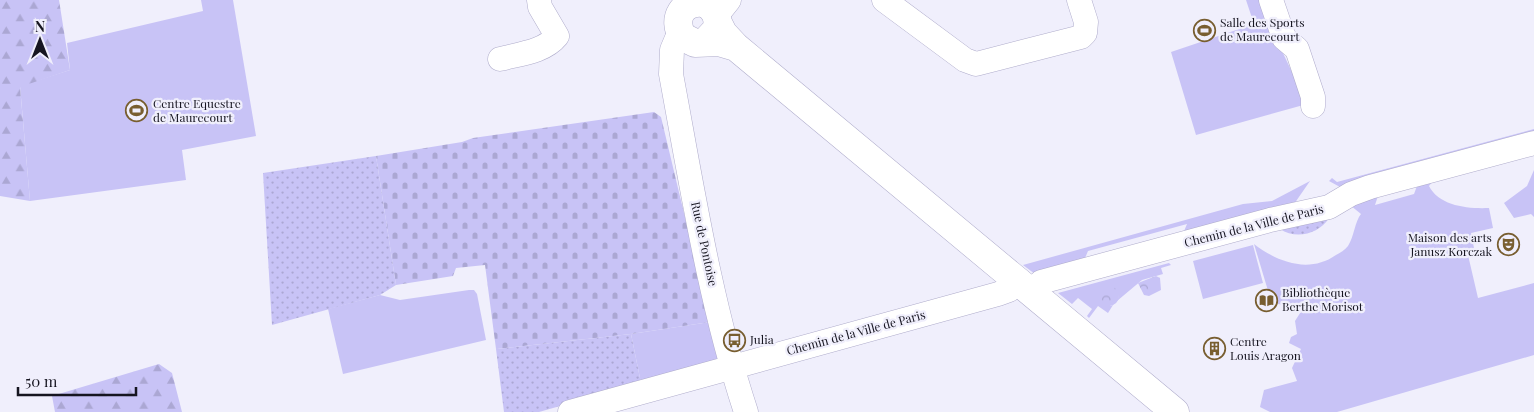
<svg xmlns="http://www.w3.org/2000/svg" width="1534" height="412" font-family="'Playfair Display',serif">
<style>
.grass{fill:#c8c3f6}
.forest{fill:url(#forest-firs)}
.cemetery{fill:url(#cemetery-stones)}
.park{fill:url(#park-crowns)}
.garden{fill:url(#garden-dots)}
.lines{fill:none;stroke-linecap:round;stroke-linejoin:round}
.minor-casing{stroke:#afaccb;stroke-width:25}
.major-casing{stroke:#afaccb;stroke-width:29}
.minor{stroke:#fff;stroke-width:24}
.major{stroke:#fff;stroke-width:28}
.labels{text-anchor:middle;stroke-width:4.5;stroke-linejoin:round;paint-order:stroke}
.poi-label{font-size:12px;fill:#161520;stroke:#f0effc;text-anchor:start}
.street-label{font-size:12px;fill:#161520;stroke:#f0effc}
</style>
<defs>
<pattern id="forest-firs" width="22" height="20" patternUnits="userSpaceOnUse" patternTransform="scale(1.25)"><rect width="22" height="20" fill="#c8c3f6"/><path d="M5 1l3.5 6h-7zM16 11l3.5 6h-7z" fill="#aba7d3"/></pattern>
<pattern id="cemetery-stones" width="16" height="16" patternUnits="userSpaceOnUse" patternTransform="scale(1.25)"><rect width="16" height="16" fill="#c8c3f6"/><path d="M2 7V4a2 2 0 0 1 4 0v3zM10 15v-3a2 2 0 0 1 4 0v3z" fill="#aba7d3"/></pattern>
<pattern id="park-crowns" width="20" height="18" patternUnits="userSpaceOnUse" patternTransform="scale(1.25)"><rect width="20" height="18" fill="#c8c3f6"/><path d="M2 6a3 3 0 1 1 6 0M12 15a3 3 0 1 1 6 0" fill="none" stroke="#aba7d3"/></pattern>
<pattern id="garden-dots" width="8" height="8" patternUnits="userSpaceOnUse" patternTransform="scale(1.25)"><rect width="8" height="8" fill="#c8c3f6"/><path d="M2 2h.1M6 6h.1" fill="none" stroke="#aba7d3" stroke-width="1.8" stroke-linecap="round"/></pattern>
</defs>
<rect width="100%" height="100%" fill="#f0effc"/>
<path class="grass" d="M201,0h32l23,136 -74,14 4,30 -156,21 -10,-115 50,-16 -3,-27 136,-32z
M1246,0h19l17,51 25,53 -111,31 -25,-83 83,-28z
M1534,129v7l-194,51 -11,-6 3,-3 5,4z
M1534,170v47l-3,-3 -17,4 -10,-15 23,-17z
M1436,177l-7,9c10,20 39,23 60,22l4,20 -22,5 4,20 -7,2 10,43 56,-15v72l-197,57h-67l-10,-5 4,-17 33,-9 -5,-13 9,-19 -12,-6 2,-6 6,-3 -2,-13 7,-11 -4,-3 -20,-3 -3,-12 -6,2 -15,-50c23,18 55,30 82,11 4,-2 9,-5 12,-9 6,-9 7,-25 13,-32l-16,-13 36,-14 -6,18 39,-11 6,-16z
M1310,181l-18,26 -110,29 5,-12 -99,27 -5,12 -48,11 -12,-9 220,-61 29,-3z
M1253,245l10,38 -60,16 -10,-38z
M1169,263l2,2 -10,3 2,6 -21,6 -25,21 2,-6 -9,11 3,-1 -5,8 -10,-7 -9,12 -2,-2 5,-7 -14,-11 -6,6 -14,-11z
M469,290h5l3,4 9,46 -143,34 -15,-65 52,-14 20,5z
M710,322l10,39 -79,22 -10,-49z"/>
<path class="forest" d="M0,0h59l11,70 -50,17 10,114 -30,-5z
M159,364l13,9 10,39h-127l-3,-16z"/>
<path class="cemetery" d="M654,112l7,5 49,205 -79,12 -135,15 -11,-84 -29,3 -3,8 -57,9 -20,-129 86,-14 11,-4z"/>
<path class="park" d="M1156,276l4,2 1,12 -12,6 -5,-1 -6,-12z
M1099 296a10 10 0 1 1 20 0a10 10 0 1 1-20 0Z"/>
<path class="garden" d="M376,156l20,129 -16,10 -108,30 -9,-152z
M1329,218c-10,16 -33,22 -49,11z
M631,334l10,49 -102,29h-35l-8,-63z"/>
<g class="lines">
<defs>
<path id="minor" d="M884,0l81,60 11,4 105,-27 4,-4 1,-11 -7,-22
M1271,0l13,38 13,11 16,48v9
M717,15l12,-15
M680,31l-8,19 -1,24c21,113 39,229 75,338
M500,59c19,-5 44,-7 57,-23l-17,-29 -1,-7
M1033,292l8,-10 229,-62 59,-13 22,-13 19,-7 164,-44
M570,412l428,-118 11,-4 10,-10"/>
<path id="major" d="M718,23l5,10 13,14 439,365
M705,42l12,-13c2,-12 -2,-21 -13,-26 -21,-3 -33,16 -21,34l12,6 24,-1 17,5"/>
</defs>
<use href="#minor" class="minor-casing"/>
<use href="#major" class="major-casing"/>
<use href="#minor" class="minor"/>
<use href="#major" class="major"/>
</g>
<defs>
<symbol id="stadium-ring" viewBox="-11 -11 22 22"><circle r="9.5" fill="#f0effc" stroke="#785e30" stroke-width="1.5"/><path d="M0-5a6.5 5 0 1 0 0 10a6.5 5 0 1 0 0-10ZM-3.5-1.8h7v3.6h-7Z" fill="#785e30"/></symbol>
<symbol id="theatre-ring" viewBox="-11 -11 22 22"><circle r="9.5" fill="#f0effc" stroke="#785e30" stroke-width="1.5"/><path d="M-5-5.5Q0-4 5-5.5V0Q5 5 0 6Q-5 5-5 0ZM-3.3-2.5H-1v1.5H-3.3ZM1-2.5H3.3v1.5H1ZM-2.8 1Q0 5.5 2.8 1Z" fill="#785e30"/></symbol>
<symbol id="library-ring" viewBox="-11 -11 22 22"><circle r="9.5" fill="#f0effc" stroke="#785e30" stroke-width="1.5"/><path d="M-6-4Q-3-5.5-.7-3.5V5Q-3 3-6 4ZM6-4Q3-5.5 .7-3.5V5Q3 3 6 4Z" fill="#785e30"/></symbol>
<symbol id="bus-ring" viewBox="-11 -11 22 22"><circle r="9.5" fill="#f0effc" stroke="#785e30" stroke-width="1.5"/><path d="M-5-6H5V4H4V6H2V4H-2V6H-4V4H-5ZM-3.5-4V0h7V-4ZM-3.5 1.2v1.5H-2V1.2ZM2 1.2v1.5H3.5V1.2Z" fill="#785e30"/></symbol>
<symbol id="building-ring" viewBox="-11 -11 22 22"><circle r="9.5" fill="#f0effc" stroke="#785e30" stroke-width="1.5"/><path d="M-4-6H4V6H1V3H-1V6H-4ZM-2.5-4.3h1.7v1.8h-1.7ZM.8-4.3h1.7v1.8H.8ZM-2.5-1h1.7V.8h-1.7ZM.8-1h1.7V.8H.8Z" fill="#785e30"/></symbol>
</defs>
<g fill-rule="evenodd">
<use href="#stadium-ring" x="1192" y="18" width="25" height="25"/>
<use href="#stadium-ring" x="124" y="98" width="25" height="25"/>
<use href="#theatre-ring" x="1496" y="232" width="25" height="25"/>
<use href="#library-ring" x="1254" y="288" width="25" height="25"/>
<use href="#bus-ring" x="722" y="328" width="25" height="25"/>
<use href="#building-ring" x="1202" y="336" width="25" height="25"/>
</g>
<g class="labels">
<g class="poi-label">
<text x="1220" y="27">Salle des Sports<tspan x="1220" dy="14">de Maurecourt</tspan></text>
<text x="153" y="108">Centre Equestre<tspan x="153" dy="14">de Maurecourt</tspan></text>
<text x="1492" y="242" text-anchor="end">Maison des arts<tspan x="1492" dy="14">Janusz Korczak</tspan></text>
<text x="1282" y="297">Bibliothèque<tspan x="1282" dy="14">Berthe Morisot</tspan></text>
<text x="750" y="344">Julia</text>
<text x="1230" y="346">Centre<tspan x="1230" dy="14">Louis Aragon</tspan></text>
</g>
<g class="street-label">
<text transform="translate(1254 226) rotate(-14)" y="4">Chemin de la Ville de Paris</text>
<text transform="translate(704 244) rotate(78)" y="4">Rue de Pontoise</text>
<text transform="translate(856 333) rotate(-15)" y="4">Chemin de la Ville de Paris</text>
</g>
</g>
<g transform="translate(40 40)" stroke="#f0effc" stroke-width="4" paint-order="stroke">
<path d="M0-4L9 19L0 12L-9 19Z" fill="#161520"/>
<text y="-8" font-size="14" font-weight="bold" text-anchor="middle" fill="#161520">N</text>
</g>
<path d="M18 387v8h118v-8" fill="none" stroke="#161520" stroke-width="2.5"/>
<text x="25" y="387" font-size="15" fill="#161520" stroke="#f0effc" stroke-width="4" paint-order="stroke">50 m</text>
</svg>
